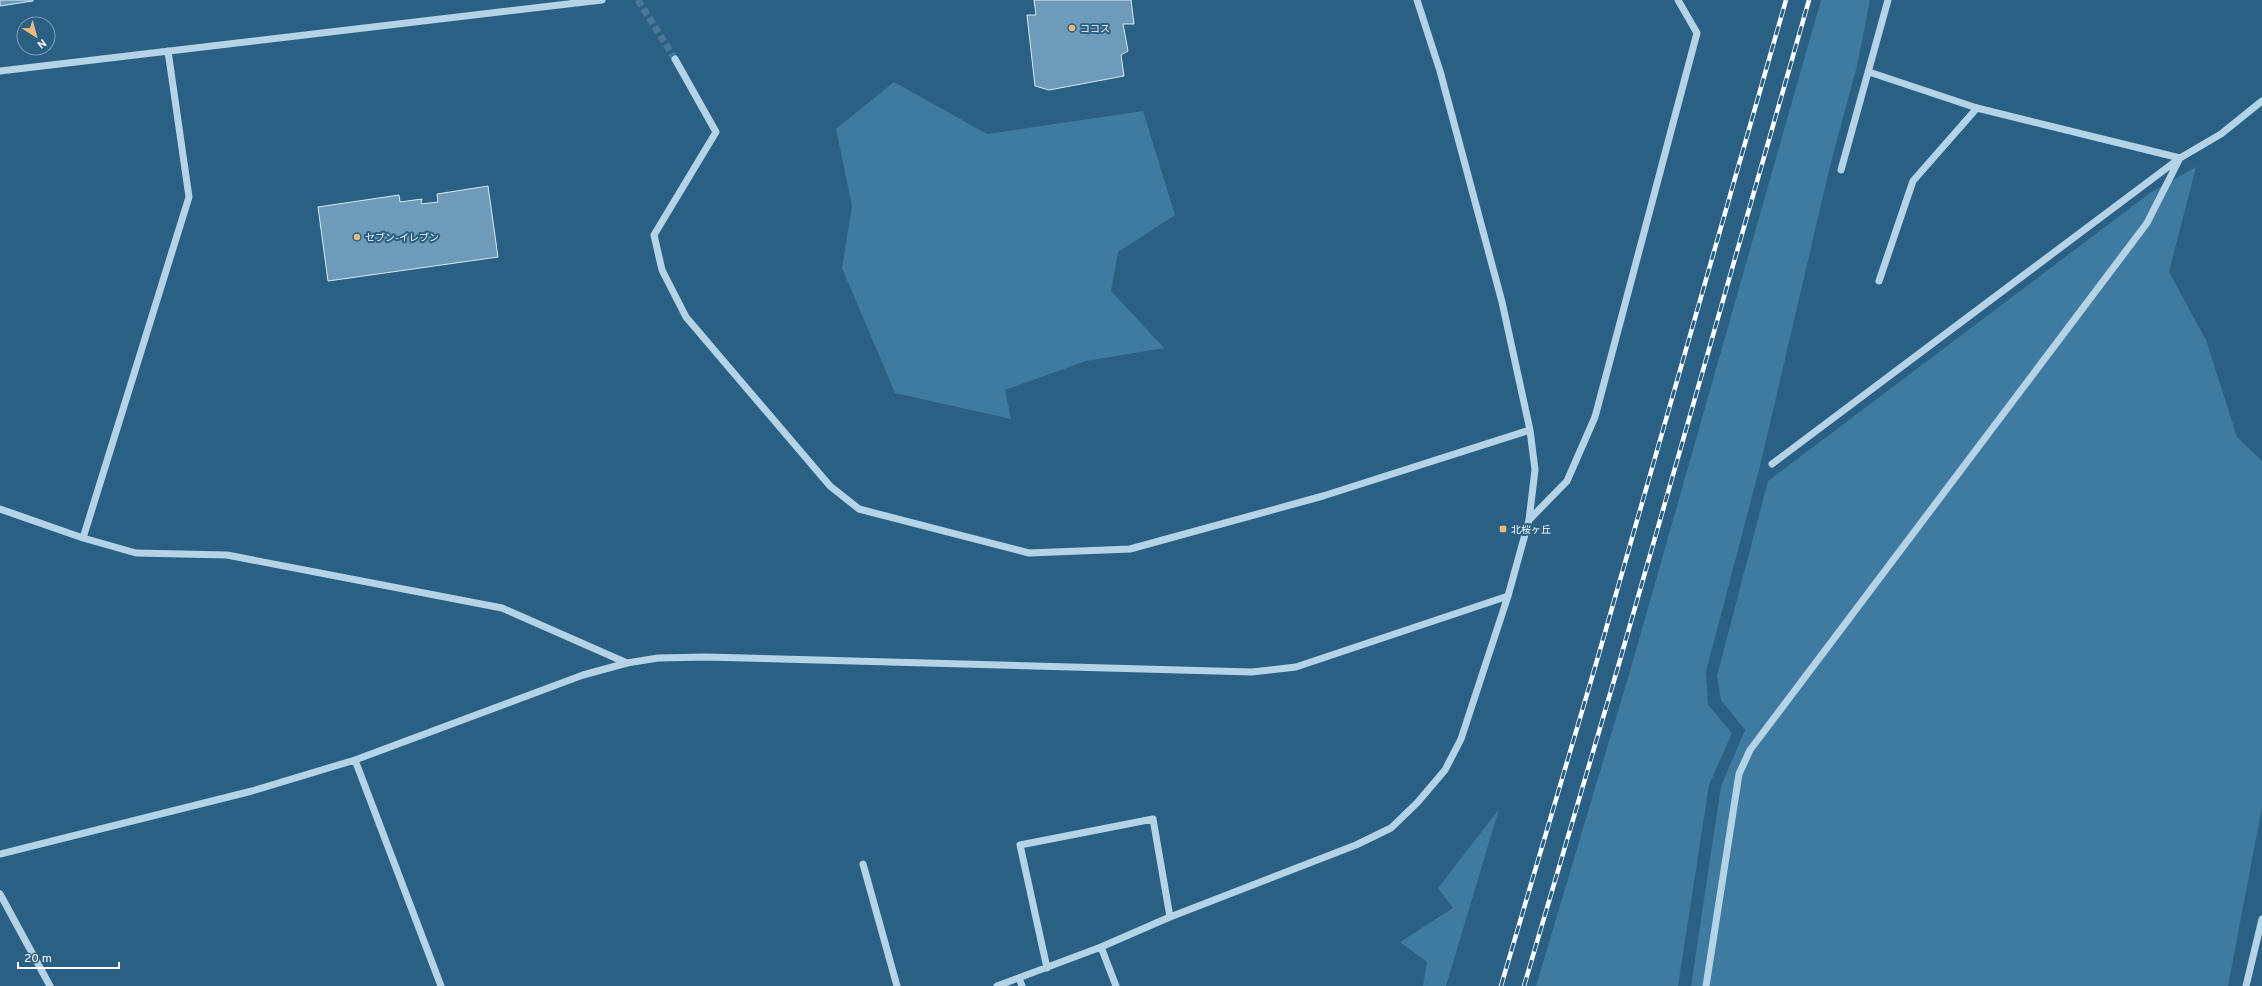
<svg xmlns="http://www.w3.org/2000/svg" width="2262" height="986" font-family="Overpass,'Noto Sans JP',sans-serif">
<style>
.green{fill:#3f7aa0}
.building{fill:#6e9bb9;stroke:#d7eaf6}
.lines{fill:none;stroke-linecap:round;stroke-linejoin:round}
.minor-tunnel{stroke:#4a7896;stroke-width:7;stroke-dasharray:7 3.5;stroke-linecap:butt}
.minor{stroke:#b4d3e7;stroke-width:7}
.rail-casing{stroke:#fff;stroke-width:4.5}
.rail{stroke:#2a6084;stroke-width:3;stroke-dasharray:9;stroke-linecap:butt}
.poi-dot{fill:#edba7c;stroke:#2a6084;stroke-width:1.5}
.labels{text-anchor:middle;stroke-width:4;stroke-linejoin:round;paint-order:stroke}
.poi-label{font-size:10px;fill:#fff;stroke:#2a6084;text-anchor:start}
</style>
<rect width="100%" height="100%" fill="#2a6084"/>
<path class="green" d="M1821,0h49l-13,66 -27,100 -69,296 -55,210 2,33 24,28 -23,52 -31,201h-142l94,-315z
M894,82l93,52 156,-23 32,104 -57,37 -7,39 53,57 -78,13 -81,29 6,29 -116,-26 -53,-125 10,-62 -16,-77z
M2196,167l-27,105 37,68 31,97 25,24v346l-34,179h-537l30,-200 24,-56 -24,-30 -4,-24 51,-195 382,-288z
M1499,809l-53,177h-23l4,-24 -27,-20 53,-34 -15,-20z"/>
<path class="building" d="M0,0h33v1l-33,5z
M1034,0h97l3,24h-11l5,27 -7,4 3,21 -75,14 -14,-4 -8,-71h9z
M488,186l10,71 -170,24 -10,-74 81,-12 1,7 22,-3 -1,5 17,-2 -1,-8z"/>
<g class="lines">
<path class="minor-tunnel" d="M638,0l37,59"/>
<path class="minor" d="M675,59l41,73 -62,103 8,35 24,47 144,169 29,23 170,44 101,-4 193,-53 207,-66
M0,71l602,-71
M1869,72l108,36 203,50
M1841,170l47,-170
M1879,281l34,-100 64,-73
M1772,464l408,-306 41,-24 41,-33
M0,509l83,29 53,15 91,2 275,53 125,55
M1529,520l38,-39 28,-64 102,-384 -19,-33
M83,538l106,-341 -21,-146
M355,760l86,226
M0,854l252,-63 103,-31 228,-85 44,-12 31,-5 48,-1 546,15 44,-5 212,-71
M863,864l34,122
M0,894l50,92
M1101,947l15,39
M1047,968l-27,-123 133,-26 17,98
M1019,978l3,8
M997,986l104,-39 69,-30 186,-72 35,-17 26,-25 28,-33 16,-31 47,-143 21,-76 6,-50 -5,-40 -28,-128 -62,-231 -23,-71
M1706,986l33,-212 11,-24 397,-527 33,-65
M2246,986l16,-67"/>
<defs>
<path id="rail" d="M1501,986l97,-329 188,-657
M1524,986l94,-319 191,-667"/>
</defs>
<use href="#rail" class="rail-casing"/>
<use href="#rail" class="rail"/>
</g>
<g class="poi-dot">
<circle cx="1072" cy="28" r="4"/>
<circle cx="357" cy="237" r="4"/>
<rect x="1499" y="525" width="8" height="8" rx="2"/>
</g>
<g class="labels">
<g class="poi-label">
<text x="1080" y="32">ココス</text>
<text x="365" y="241">セブン-イレブン</text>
<text x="1511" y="533">北桜ヶ丘</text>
</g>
</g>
<g transform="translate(36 36) rotate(143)"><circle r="19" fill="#2a6084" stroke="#7fa0b5"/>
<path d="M0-3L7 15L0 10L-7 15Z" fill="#edba7c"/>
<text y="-6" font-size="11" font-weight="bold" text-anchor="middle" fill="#ffffff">N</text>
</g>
<path d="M18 962v6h101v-6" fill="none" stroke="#ffffff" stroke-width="2"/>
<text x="24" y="962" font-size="12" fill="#ffffff" stroke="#2a6084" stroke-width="3" paint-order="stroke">20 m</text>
</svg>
